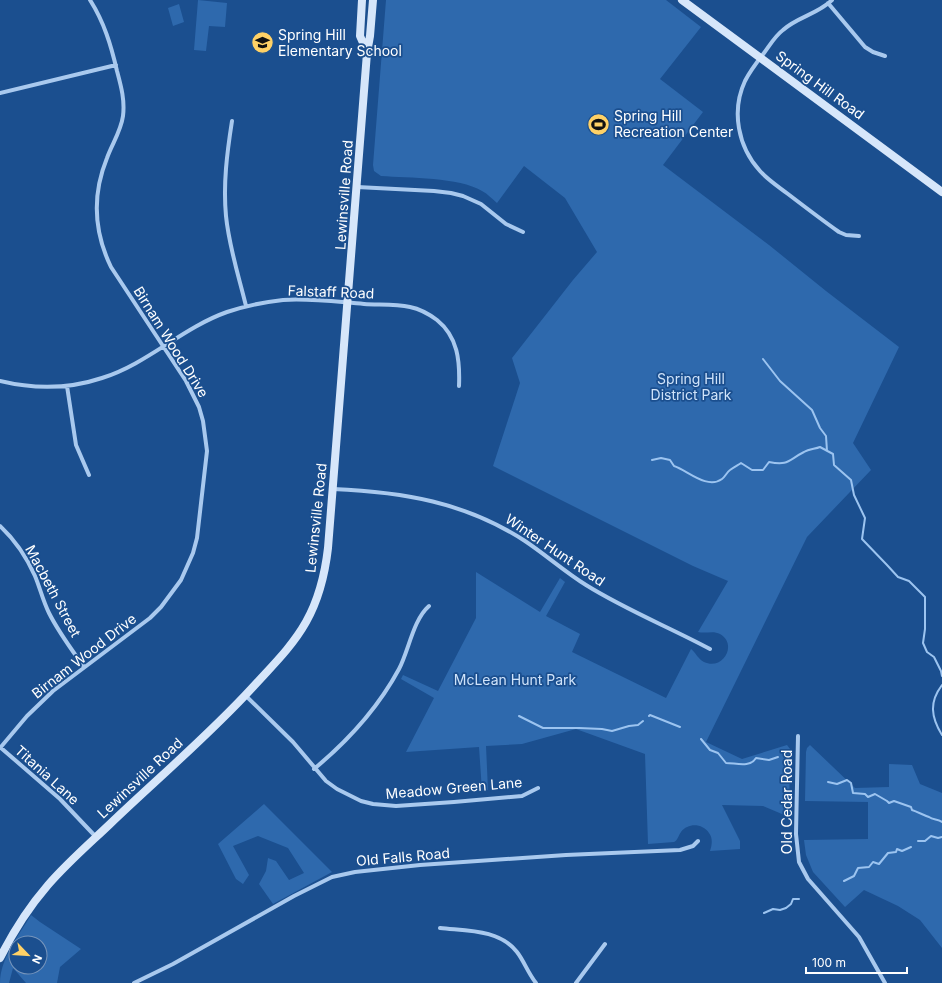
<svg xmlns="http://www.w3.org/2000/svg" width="942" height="983" font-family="Inter,sans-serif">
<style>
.green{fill:#2e69ad;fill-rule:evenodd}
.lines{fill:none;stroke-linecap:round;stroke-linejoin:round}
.stream{stroke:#9cc4f0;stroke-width:2}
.street{stroke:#a9c9ee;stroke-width:4}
.secondary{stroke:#d6e6fa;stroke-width:8}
.labels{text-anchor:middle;stroke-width:3.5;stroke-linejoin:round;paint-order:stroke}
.poi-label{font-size:14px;fill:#fff;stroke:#1b4f8f;text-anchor:start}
.street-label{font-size:14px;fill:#fff;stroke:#1b4f8f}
.park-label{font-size:14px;fill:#cfe3fa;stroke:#1b4f8f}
</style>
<rect width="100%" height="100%" fill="#1b4f8f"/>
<path class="green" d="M198,0l29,3 -2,24 -16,-1 -3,25 -12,-1z
M386,0h280l35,27 -41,52 43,33 -40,53 106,80 57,46 73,56 -46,96 18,27 -64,67 -101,205 36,17 45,-14 3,4 -1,68 -26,-11 -41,-1 18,36v8l-30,2c2,-6 3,-13 -1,-18 -7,-10 -21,-10 -28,-1 -3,4 -3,8 -7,10l-26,2 -3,-90 -69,-25 -54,15 -36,2 2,44 -6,1 -3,-44 -73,5 28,-54 -33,-19 2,-4 35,16 38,-73v-46l64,40 20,-34 5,4 -19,34 34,18 -8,18 94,46 25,-49c5,4 7,10 13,13 19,9 34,-18 16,-28 -7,-4 -14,0 -22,-2l30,-51 -35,-15 -200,-100 27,-83 -8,-25 61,-78 24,-28 -32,-54 -41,-32 -27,37c-5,-4 -9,-9 -15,-12 -23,-14 -73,-13 -101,-15l-7,-5 -1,-6z
M179,4l5,18 -11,4 -5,-18z
M810,745l45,43 34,-1v-23l23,1 8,19 22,9v155l-22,-28 -22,-14 -34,-16 -19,17 -32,-35 -7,-17 -2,-15 64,-1v-37l-63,-1 1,-49 1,-4z
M264,804l68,68 -59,32 -14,-20 7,-13 2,-13 8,3 13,19 15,-7 -16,-25 -30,-12 -25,10 16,29 -6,9 -7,-5 -18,-35z
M31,915l9,7 41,27 -21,18 -3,16h-31l-13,-15 -4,15h-9c0,-24 19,-48 31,-68zM16,943h24v24h-24z"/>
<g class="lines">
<path class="stream" d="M763,359l17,22 32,29 8,18 6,8 1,15
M652,460l9,-2 9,2 4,6c13,4 33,24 48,13 3,-2 5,-7 8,-9 4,-3 8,-5 11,-7l11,7h11l6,-8c20,4 19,-2 35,-10 5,-3 11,-3 16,-5l13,7 1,11 17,15 3,15 11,23 -3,21 25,26 11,12 11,4 16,16v32l-2,14 4,9 7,5 7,14 1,5
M942,685c-13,17 -11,32 0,50
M519,716l24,12h36l23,1 10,2 17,-5 9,-1 5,-4
M649,716l1,-1 30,12
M701,739l9,11 8,3 8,10c10,0 24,5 30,-5l13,2 9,-3
M828,782l9,2 10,-4 4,3 2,10 12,1 3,3 7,-3 12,7 2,2 5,-2 17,6 1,3c6,2 11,5 17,7 4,3 9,2 13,5
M918,841h7l6,-5 7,2 4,-1
M844,881l10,-5 4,-8 11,-1 4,-5 6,2 9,-11 8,-1 1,-3 5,2 9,-4
M764,913l9,-4 7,1 6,-2 5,-4 2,-5h6"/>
<path class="street" d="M832,0c-14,14 -35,17 -49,30 -8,6 -13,15 -19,23 -7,9 -14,18 -19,28 -14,30 -7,66 15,90 8,9 19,16 28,23 17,13 34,26 51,38l7,3 13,1
M828,3l37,44 8,5 12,4
M0,93l116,-28
M232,121c-5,32 -9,63 -6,95 3,31 13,61 20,90
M357,187l77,4 17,2 12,3 18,8 25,20 17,8
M0,381c33,8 69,8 102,-3 45,-14 80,-50 125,-66 18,-6 37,-10 56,-12 27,-2 55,2 81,4 15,1 31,0 46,3 10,2 19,7 27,13 21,17 23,41 22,66
M67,386l9,59 13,30
M333,489c70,3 132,13 192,52 21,14 40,31 61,44 40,25 83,42 124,64
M0,526c14,13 27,32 35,50 5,12 8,25 14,37 10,20 23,37 35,54
M245,695l48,47 33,39 11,8 24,12 12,3 23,2 58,-4 68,-6 16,-8
M798,736l-2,98 3,28 9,17 51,58 26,46
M0,747l60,52 36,38
M0,748l27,-32 26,-25 97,-73 11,-11 20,-27 12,-27 4,-15 10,-87 -4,-30 -4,-14 -13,-26 -75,-114c-17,-35 -19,-72 -4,-109 5,-14 14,-27 16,-42 2,-16 -2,-30 -6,-45 -6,-26 -13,-49 -27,-71
M314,769c35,-29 64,-61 85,-100 10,-19 14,-49 30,-63
M440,928c26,3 59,1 77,24 7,9 11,21 19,31
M134,983l39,-19 121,-68 38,-19 23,-5 65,-7 146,-10 114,-5 13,-4 5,-5
M576,983l29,-39"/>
<path class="secondary" d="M362,0l-2,36 7,16
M682,0l260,192
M0,958c13,-26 29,-51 48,-73 19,-22 41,-41 62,-61 48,-46 98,-88 142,-136 19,-21 40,-41 54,-66 13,-23 19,-48 22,-74l39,-495 3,-17 3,-36"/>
</g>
<defs>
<symbol id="school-disc" viewBox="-11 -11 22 22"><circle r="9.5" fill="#ffd166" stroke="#1b4f8f"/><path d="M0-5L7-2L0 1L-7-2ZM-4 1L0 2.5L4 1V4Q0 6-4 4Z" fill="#111"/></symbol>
<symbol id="stadium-disc" viewBox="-11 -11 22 22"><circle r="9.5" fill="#ffd166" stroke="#1b4f8f"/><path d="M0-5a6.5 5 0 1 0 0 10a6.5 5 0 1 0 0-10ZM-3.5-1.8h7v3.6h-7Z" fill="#111"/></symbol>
</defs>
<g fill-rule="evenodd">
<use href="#school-disc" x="250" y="30" width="25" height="25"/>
<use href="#stadium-disc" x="586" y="112" width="25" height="25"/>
</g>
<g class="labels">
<g class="poi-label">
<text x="278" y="40">Spring Hill<tspan x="278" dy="16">Elementary School</tspan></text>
<text x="614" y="121">Spring Hill<tspan x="614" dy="16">Recreation Center</tspan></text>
</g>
<g class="street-label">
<text transform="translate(820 85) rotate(36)" y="5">Spring Hill Road</text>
<text transform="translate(344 195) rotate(-86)" y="5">Lewinsville Road</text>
<text transform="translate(331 292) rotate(2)" y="5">Falstaff Road</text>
<text transform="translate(171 342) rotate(58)" y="5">Birnam Wood Drive</text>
<text transform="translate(316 518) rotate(-84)" y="5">Lewinsville Road</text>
<text transform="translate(555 550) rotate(34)" y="5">Winter Hunt Road</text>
<text transform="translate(53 591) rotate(62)" y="5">Macbeth Street</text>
<text transform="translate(84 656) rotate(-38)" y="5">Birnam Wood Drive</text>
<text transform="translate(47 775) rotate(42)" y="5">Titania Lane</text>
<text transform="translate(140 778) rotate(-43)" y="5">Lewinsville Road</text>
<text transform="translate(454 788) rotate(-5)" y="5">Meadow Green Lane</text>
<text transform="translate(787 802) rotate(-90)" y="5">Old Cedar Road</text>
<text transform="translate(403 857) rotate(-5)" y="5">Old Falls Road</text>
</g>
<g class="park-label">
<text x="691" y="384">Spring Hill<tspan x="691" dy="16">District Park</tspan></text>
<text x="515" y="685">McLean Hunt Park</text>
</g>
</g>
<g transform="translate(28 955) rotate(115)"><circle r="19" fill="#1b4f8f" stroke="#7695bc"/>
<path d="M0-3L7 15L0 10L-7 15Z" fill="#ffd166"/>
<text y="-6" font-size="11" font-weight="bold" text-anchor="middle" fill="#ffffff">N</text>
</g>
<path d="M806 967v6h101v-6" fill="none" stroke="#ffffff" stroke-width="2"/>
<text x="812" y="967" font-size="12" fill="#ffffff" stroke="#1b4f8f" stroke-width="3" paint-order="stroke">100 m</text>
</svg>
